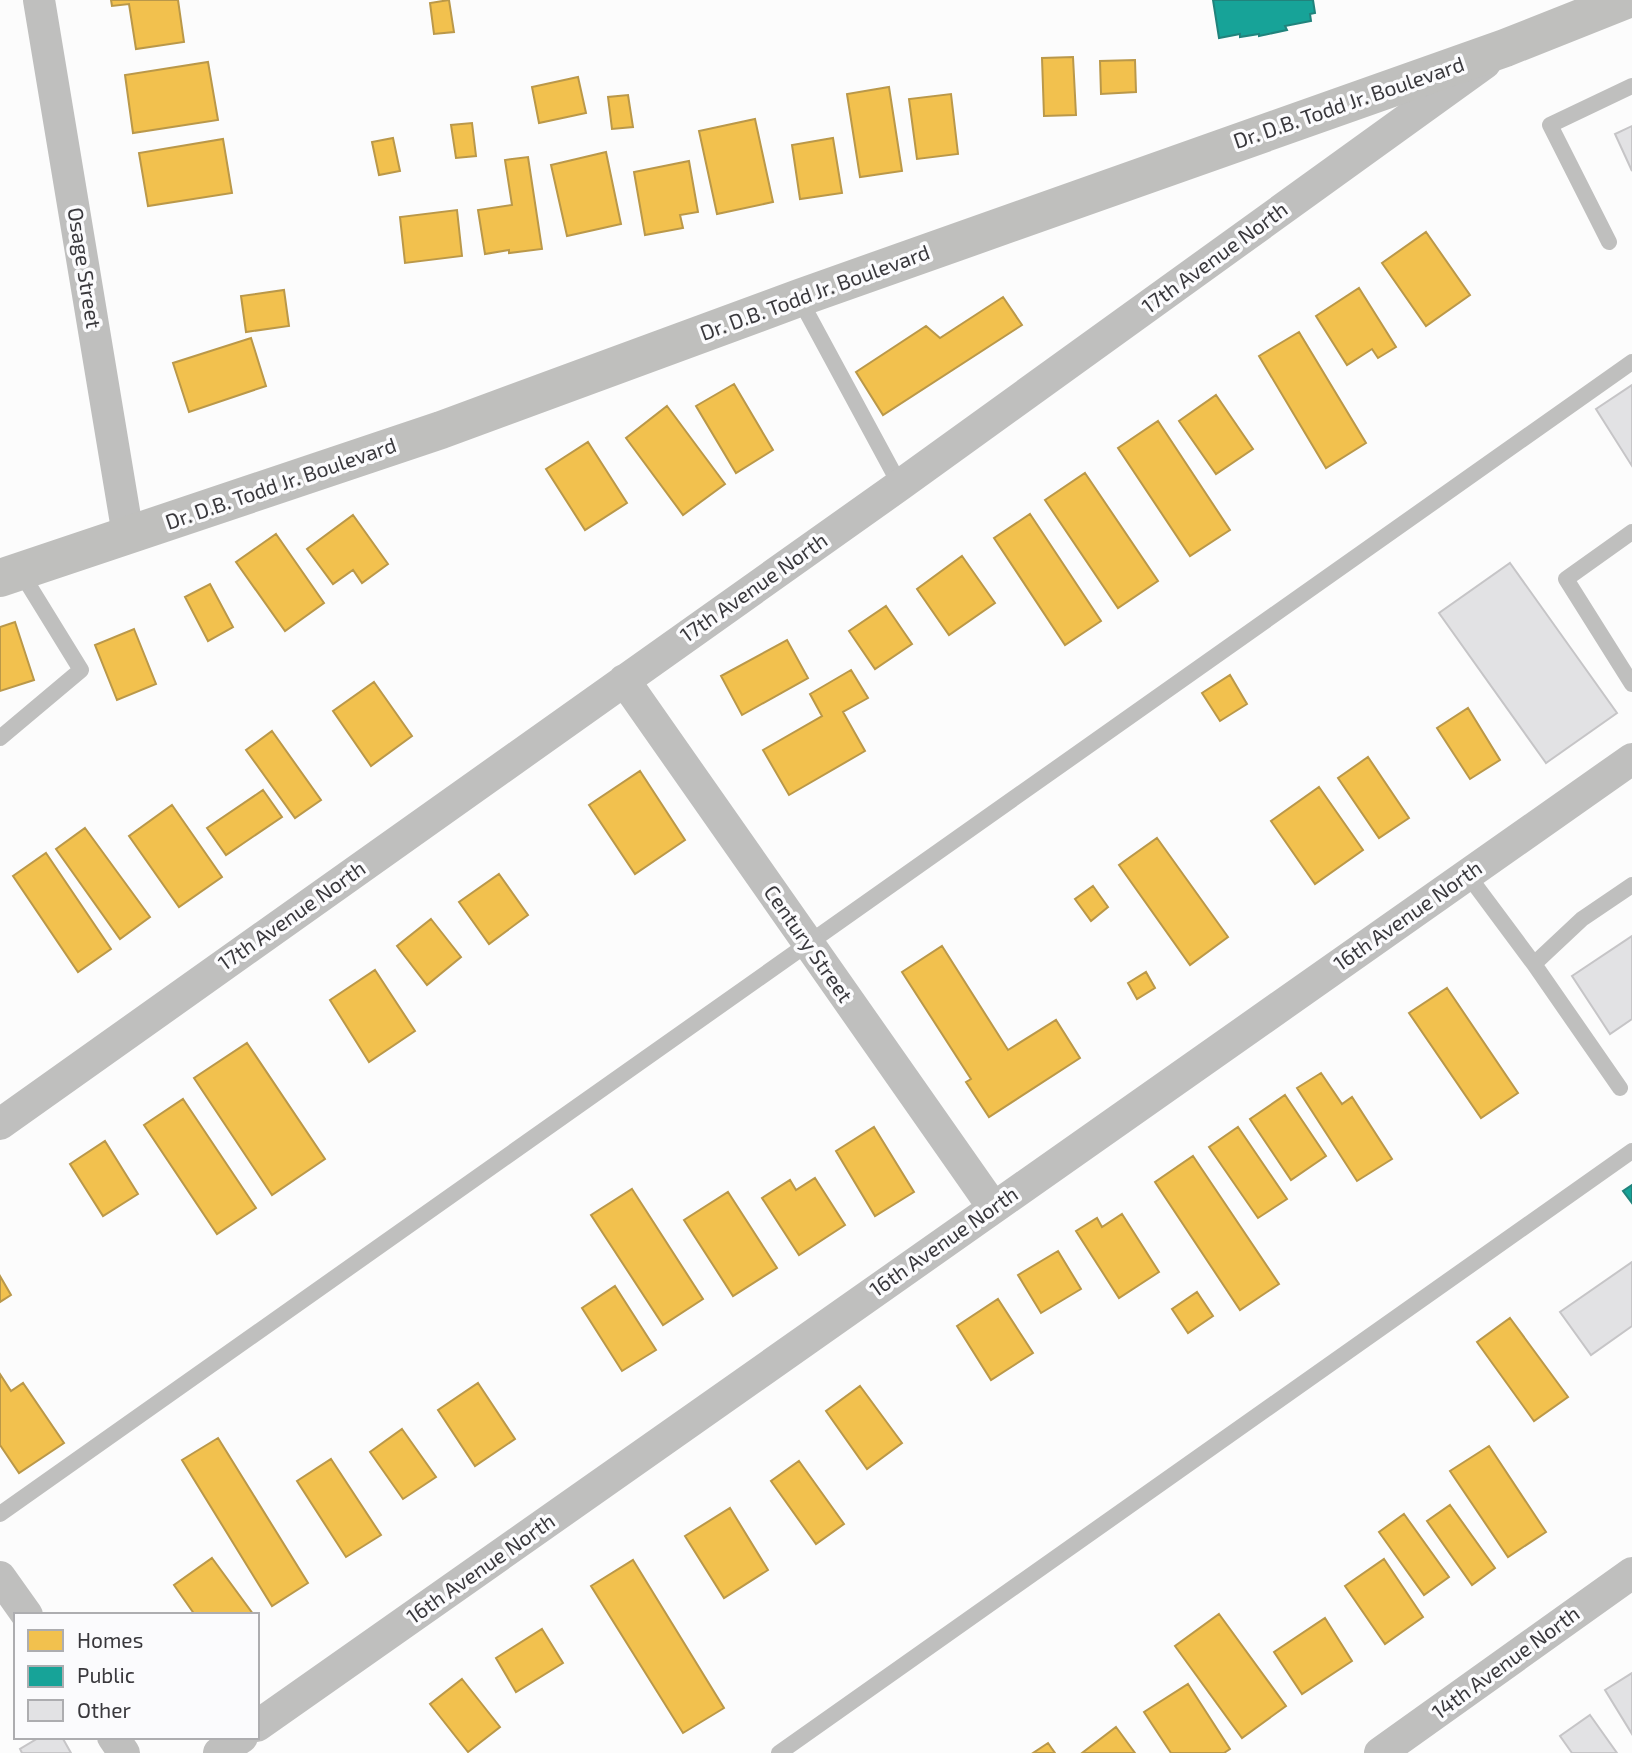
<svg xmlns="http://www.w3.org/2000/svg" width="1632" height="1753" font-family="'Exo 2',sans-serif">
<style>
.homes{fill:#f2c14e;stroke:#ba9849;stroke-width:2}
.public{fill:#17a398;stroke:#21837c;stroke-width:2}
.building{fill:#e2e2e4;stroke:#c6c5c7;stroke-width:2}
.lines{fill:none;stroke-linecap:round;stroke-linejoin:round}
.lane{stroke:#bfbfbe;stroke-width:16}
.street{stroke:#bfbfbe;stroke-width:32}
.secondary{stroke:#bfbfbd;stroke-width:38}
.labels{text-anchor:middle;stroke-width:7;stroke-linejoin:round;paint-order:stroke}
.street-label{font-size:21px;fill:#39383c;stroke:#fbfbfd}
</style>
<rect width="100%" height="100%" fill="#fcfcfc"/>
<path class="homes" d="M111,0h67l6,42 -48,7 -7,-45 -17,2z
M449,0l5,32 -20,2 -4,-31z
M1073,57l3,58 -32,1 -2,-58z
M1135,60l1,32 -35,2 -1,-33z
M208,62l10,58 -85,13 -8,-58z
M578,77l8,36 -47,10 -7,-36z
M889,87l13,84 -42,6 -13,-83z
M951,94l7,60 -41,5 -8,-60z
M628,95l5,32 -21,2 -4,-32z
M755,119l18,83 -56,12 -18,-83z
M472,123l4,33 -20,2 -5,-33z
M393,138l7,33 -21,4 -7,-33z
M833,138l9,55 -42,6 -8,-54z
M223,139l9,54 -84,13 -9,-53z
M606,152l15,72 -54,12 -16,-71z
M528,157l14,92 -33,4v-3l-24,4 -7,-44 34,-5 -7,-45z
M689,161l9,51 -18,3 3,13 -38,7 -11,-63z
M457,210l5,46 -57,7 -5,-46z
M1426,232l44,63 -44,31 -44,-63z
M1359,288l37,59 -18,11 -6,-9 -25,16 -31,-49z
M284,290l5,36 -43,6 -5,-36z
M1003,297l19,28 -139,90 -27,-43 70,-46 14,12z
M1299,332l67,111 -40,25 -67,-112z
M251,338l15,48 -77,26 -16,-49z
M734,384l39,66 -37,23 -40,-67z
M1216,395l37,54 -37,25 -37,-53z
M667,406l58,78 -42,31 -57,-77z
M1158,421l72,109 -40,26 -72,-108z
M588,442l39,61 -42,27 -39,-61z
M1085,473l73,108 -40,27 -73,-108z
M1030,514l71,107 -36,24 -71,-107z
M353,515l35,49 -26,19 -9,-13 -20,14 -26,-35z
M276,534l48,69 -39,28 -49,-69z
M962,556l33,47 -46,32 -32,-46z
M210,584l23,43 -25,14 -23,-44z
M886,606l26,38 -37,25 -26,-38z
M15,622l19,58 -34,11v-64z
M134,629l22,55 -39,16 -22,-55z
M787,640l21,38 -66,37 -21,-39z
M851,670l17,28 -25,14 22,39 -76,44 -26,-45 59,-34 -12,-22z
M1230,675l17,29 -27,17 -18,-28z
M374,682l38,54 -41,30 -38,-55z
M1468,708l32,52 -30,19 -33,-51z
M272,731l49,69 -26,18 -49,-68z
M1368,757l41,61 -30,20 -41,-60z
M640,771l45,69 -50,34 -46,-69z
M1319,787l44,63 -48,34 -44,-63z
M263,790l19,27 -56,38 -19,-27z
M172,805l50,72 -43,30 -50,-71z
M85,828l65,89 -30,22 -64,-90z
M1157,838l71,99 -38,28 -71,-100z
M46,853l65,96 -33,23 -65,-96z
M499,874l29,41 -39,29 -30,-42z
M1093,886l15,21 -17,14 -16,-22z
M431,919l30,38 -34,28 -30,-39z
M942,946l66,104 48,-30 24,38 -91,59 -23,-35 5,-3 -69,-107z
M375,970l40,61 -46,31 -39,-62z
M1146,972l9,16 -18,11 -9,-16z
M1447,988l71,105 -37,25 -72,-105z
M247,1043l78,116 -53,36 -78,-117z
M1321,1073l21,31 10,-7 40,62 -35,22 -60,-93z
M1285,1095l41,61 -35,24 -41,-61z
M183,1099l73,109 -39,26 -73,-109z
M874,1127l40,65 -39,24 -39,-65z
M1238,1127l49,72 -29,19 -49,-71z
M105,1141l33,53 -35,22 -33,-52z
M1193,1156l86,128 -39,26 -85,-128z
M815,1178l30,47 -46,30 -37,-57 28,-18 6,10z
M632,1189l71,110 -40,26 -72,-110z
M728,1192l49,76 -44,28 -49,-76z
M1122,1214l37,58 -40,26 -43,-67 21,-13 5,9z
M1058,1251l23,38 -40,24 -23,-38z
M0,1276l11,19 -11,7z
M615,1286l41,64 -34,21 -40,-63z
M1197,1292l16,24 -25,17 -16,-24z
M998,1299l35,54 -42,27 -34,-54z
M1510,1318l58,79 -34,24 -57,-79z
M0,1374l11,17 12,-8 41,60 -45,30 -19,-28z
M478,1383l37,56 -40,27 -37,-56z
M860,1386l42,57 -35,26 -41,-58z
M402,1429l34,48 -33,22 -33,-47z
M218,1438l90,145 -36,23 -90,-146z
M1489,1446l57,86 -38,25 -58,-86z
M331,1459l50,76 -35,22 -49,-76z
M799,1461l45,63 -28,20 -45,-63z
M1450,1505l45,63 -23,17 -45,-64z
M730,1508l38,62 -44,28 -39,-62z
M1404,1514l45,63 -25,18 -45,-63z
M212,1558l41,56 -1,1h-57l-21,-30z
M1384,1559l39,58 -38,27 -40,-58z
M633,1560l91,148 -41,25 -92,-147z
M1219,1614l67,92 -44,32 -67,-92z
M1325,1618l27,43 -50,33 -28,-42z
M542,1629l21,34 -47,29 -20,-34z
M462,1679l38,48 -32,25 -38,-48z
M1188,1684l42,65 -6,4h-53l-27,-41z
M1116,1727l19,26h-53z
M1048,1743l7,10h-22z"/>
<path class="public" d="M1213,0h100l2,13 -5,1 1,7 -26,5 2,4 -28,6v-2l-19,3v-3l-21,4z
M1632,1185v18l-9,-12z"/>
<path class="building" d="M1632,126v45l-17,-37z
M1632,385v81l-36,-57z
M1510,563l107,150 -71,50 -107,-150z
M1632,936v83l-22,15 -38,-58z
M1632,1262v64l-41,29 -31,-43z
M1632,1673v61l-27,-44z
M1590,1715l27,38h-45l-12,-17z
M40,1737h22l9,16h-49l-2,-4z"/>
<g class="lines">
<path class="lane" d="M1609,242l-59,-117 82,-39
M799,298l101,187
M1632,532l-66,47 66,105
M0,738l81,-68 -61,-99
M1467,874l67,90 48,-45 50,-34
M1534,964l86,124
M0,1514l1632,-1152
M779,1753l853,-602"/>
<path class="street" d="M39,0l89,535
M624,680l369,527
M0,1124l900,-639 585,-422
M0,1577l27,38
M257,1726l1375,-967
M113,1737l11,16
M219,1753l23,-16
M1380,1753l252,-180"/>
<path class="secondary" d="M0,578l441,-148 358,-132 706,-250 121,-48"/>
</g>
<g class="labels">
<g class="street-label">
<text transform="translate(1349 103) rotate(-19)" y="7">Dr. D.B. Todd Jr. Boulevard</text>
<text transform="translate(1215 258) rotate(-36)" y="7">17th Avenue North</text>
<text transform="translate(84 268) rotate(81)" y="7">Osage Street</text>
<text transform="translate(815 293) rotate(-20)" y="7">Dr. D.B. Todd Jr. Boulevard</text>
<text transform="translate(281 484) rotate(-19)" y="7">Dr. D.B. Todd Jr. Boulevard</text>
<text transform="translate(754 588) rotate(-35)" y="7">17th Avenue North</text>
<text transform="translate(292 916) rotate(-35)" y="7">17th Avenue North</text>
<text transform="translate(1408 916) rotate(-35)" y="7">16th Avenue North</text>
<text transform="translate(808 944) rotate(55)" y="7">Century Street</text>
<text transform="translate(944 1242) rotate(-35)" y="7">16th Avenue North</text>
<text transform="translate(481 1569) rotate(-35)" y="7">16th Avenue North</text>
<text transform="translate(1506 1663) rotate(-36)" y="7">14th Avenue North</text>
</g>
</g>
<rect x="14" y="1613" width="245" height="126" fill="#fbfbfd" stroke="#adadb0" stroke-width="2"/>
<rect x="28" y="1630" width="35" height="21" fill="#f2c14e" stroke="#adadb0" stroke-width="2"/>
<text x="77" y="1648" font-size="21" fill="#39383c">Homes</text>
<rect x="28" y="1666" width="35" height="21" fill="#17a398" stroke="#adadb0" stroke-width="2"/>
<text x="77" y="1683" font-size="21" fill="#39383c">Public</text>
<rect x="28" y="1700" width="35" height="21" fill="#e2e2e4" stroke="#adadb0" stroke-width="2"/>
<text x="77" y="1718" font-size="21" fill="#39383c">Other</text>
</svg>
